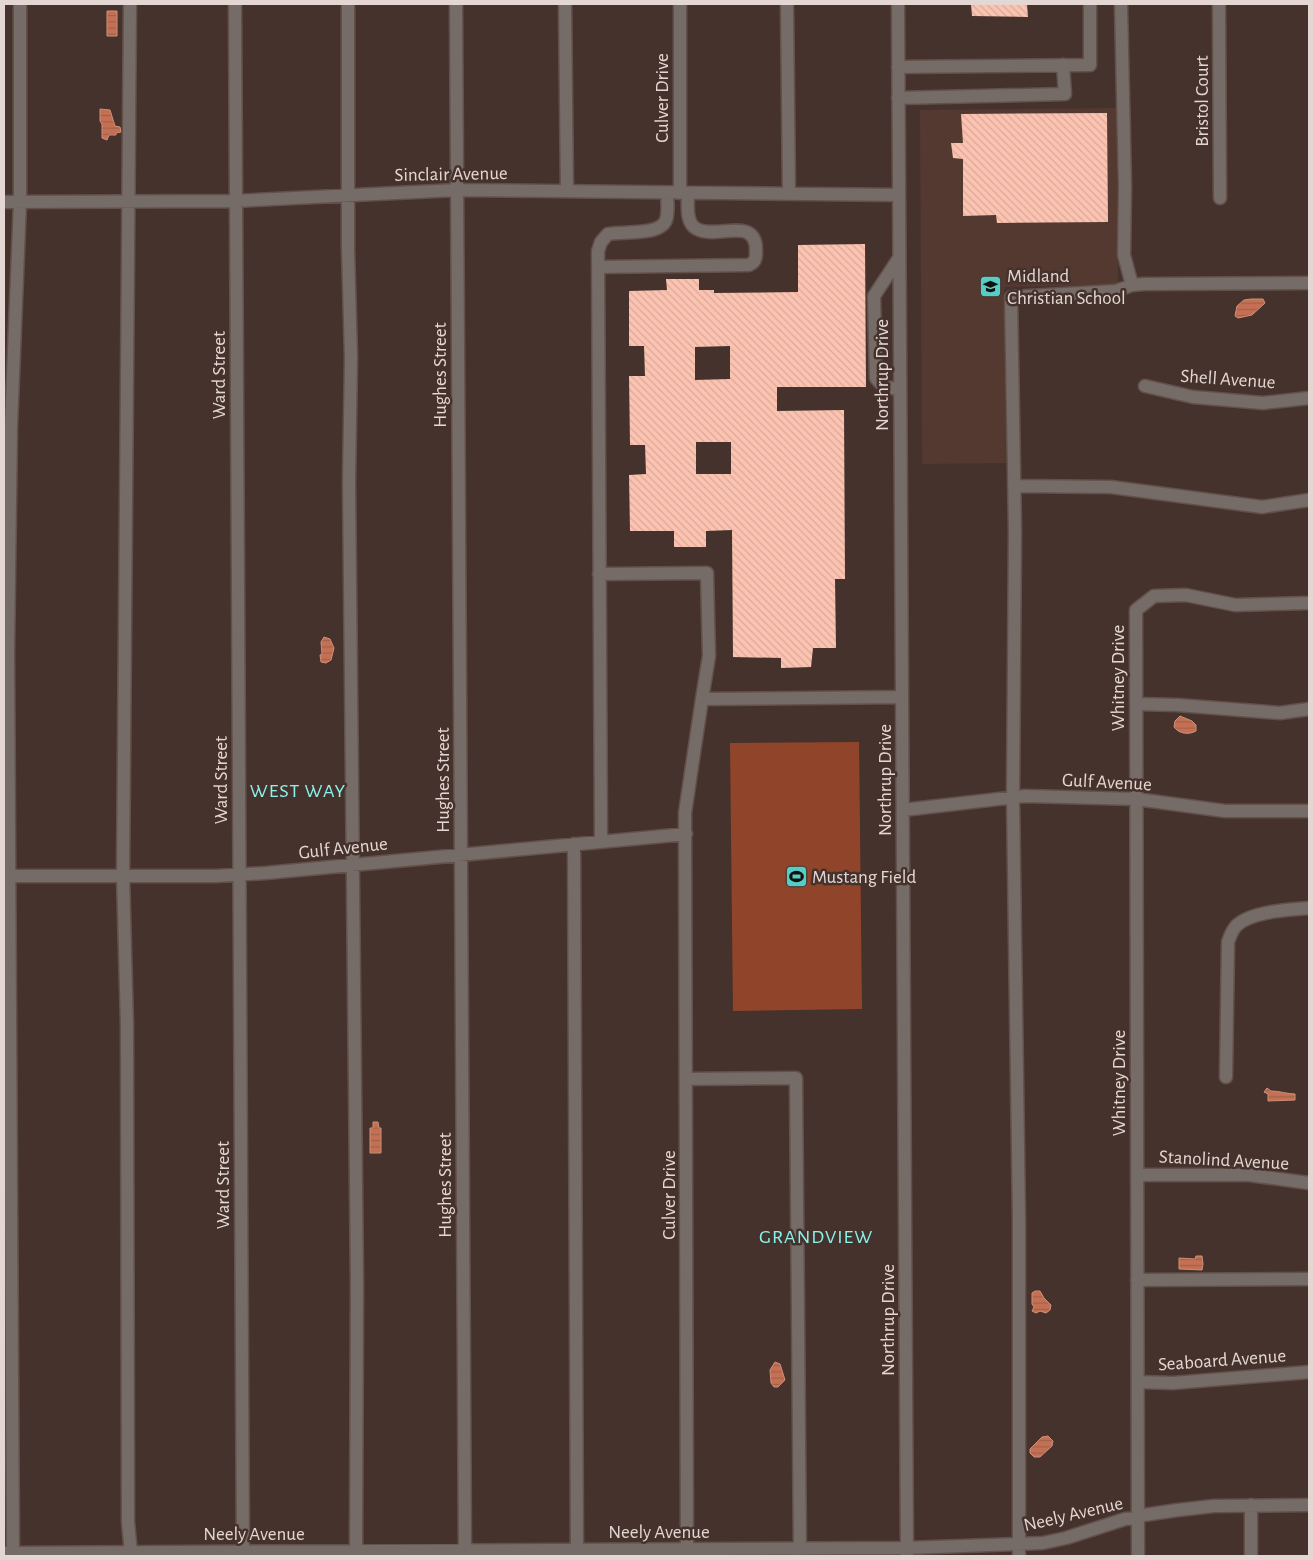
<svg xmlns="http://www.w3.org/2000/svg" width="1313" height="1560" font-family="'Alegreya Sans',sans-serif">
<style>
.built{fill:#543931}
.garden{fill:#90452b}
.water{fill:url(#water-rules);stroke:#cf8f79}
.building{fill:url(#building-back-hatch);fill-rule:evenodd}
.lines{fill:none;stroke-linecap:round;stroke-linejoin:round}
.minor-casing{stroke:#62504a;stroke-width:15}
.minor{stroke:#756b67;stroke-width:12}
.labels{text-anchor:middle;stroke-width:5;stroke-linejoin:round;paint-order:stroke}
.street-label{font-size:19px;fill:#e4d7d3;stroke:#46322c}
.poi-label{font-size:19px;fill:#e4d7d3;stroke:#46322c;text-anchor:start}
.neighbourhood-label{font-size:20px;letter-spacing:1px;fill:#89f3eb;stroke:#46322c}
</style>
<defs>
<pattern id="water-rules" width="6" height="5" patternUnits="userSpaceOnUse" patternTransform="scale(1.25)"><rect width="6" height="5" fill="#c67053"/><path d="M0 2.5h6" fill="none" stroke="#9f624d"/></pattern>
<pattern id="building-back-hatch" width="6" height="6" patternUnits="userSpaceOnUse" patternTransform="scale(1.25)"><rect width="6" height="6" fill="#fcc3b1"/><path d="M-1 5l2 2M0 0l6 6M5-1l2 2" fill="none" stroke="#d7a99a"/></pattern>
</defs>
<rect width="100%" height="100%" fill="#46322c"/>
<path class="built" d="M1117,108l1,177 -114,2 2,176 -84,1 -2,-354z"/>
<path class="garden" d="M859,742l3,267 -129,2 -3,-268z"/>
<path class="water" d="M107,11h10v25h-10z
M100,109l10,1 5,16 5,1 1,5 -5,1v2h-7l-2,5 -5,-2v-14l-2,-3z
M1251,299h12l2,4 -13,12 -14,3 -3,-2 2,-10 7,-6z
M324,637l6,2 4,9 -3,12 -5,3 -5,-1 -1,-7 2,-1 -1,-12z
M1180,716l12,5 4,4v6c-7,4 -17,3 -22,-4l1,-6z
M1267,1088l4,3c9,0 16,3 24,3v6l-27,1v-7l-4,-2z
M373,1122h5l1,6h2v25h-11v-25h3z
M1196,1256h6l1,8 -1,6 -23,-1v-11l16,1z
M1035,1291h5l4,7 7,7 -1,5 -4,3 -6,-2 -4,2 -4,-2 2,-4 -2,-3v-11z
M775,1362l5,2 5,16 -7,7h-4l-3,-4 -1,-13z
M1048,1436l5,5 -1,5 -12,11h-6l-4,-4v-4l12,-12z"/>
<path class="building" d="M971,4h56l1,13 -56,-1z
M1107,113l1,109 -111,1 -1,-8 -33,1v-57l-10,-1 -2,-15h12l-2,-29z
M865,244l1,143h-89v24l67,-1 1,169h-10l1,69h-23l-2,19 -30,1v-10l-48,-1 -1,-127 -26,1v16h-32v-16h-44l-1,-56 17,-1 -1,-29h-15l-1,-69h16l-1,-30h-15v-55l38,-1 -1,-11h33v11h15v3l84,-1v-47zM730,346v33l-35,1v-33zM696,442h35v32h-35z"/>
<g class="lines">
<defs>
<path id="minor" d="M130,4l-7,872 4,150 1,496 3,31
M235,4l8,1552
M348,4v244l3,110 -2,124 8,803 -1,271
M456,4l9,1552
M565,4l2,187
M680,4v189
M787,4l2,190
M898,4l9,1552
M1121,4l4,183 -1,68 8,30
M1219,4l1,194
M898,67l192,-2v-61
M898,98l167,-4 -2,-29
M4,202l232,-1 221,-11 442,5
M899,258l-25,38 2,82c7,10 13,10 24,11
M599,267l150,-2c6,-3 7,-6 7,-12 2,-39 -39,-13 -59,-24 -12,-6 -9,-25 -9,-36
M1145,386l48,11 70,6 46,-5
M1014,486l97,1 151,20 47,-7
M599,574l108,-1 2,83 -7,43
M1136,704l41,1 103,8 29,-4
M903,810l122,-14 111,3 89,12h84
M601,841l-3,-590 3,-9 7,-8c15,-3 52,2 58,-14 3,-8 1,-19 1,-27
M574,844l3,712
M4,876h212l50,-3 420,-39
M1226,1077l2,-135c2,-6 4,-12 9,-17 15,-14 52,-15 72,-17
M686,1079l110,-1 4,478
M1137,1175h112l60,8
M1137,1280l172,-1
M1138,1382l35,1 136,-11
M1251,1505v51
M4,1553l903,-5 136,-5 23,-5 59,-19 13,-1 6,-3 34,-5 36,-4 95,-1
M13,1553l-5,-901 3,-226 9,-224v-198
M687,1556l-2,-743 17,-114 200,-2
M1019,1556v-337l-6,-421 2,-267 -4,-234 105,-6 16,-6 12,-1 165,-1
M1138,1556l-2,-946 18,-14 32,-1 49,10 74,-2"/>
</defs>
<use href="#minor" class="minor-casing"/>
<use href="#minor" class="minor"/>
</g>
<defs>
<symbol id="school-square" viewBox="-11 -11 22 22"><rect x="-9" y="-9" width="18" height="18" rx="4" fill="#55cec5" stroke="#46322c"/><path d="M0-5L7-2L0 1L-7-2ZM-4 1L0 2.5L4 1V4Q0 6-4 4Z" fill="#111"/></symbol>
<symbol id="stadium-square" viewBox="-11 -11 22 22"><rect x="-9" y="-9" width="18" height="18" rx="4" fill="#55cec5" stroke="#46322c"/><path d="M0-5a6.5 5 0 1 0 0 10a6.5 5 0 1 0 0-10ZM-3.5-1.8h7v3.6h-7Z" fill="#111"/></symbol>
</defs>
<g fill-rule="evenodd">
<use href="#school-square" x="978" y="274" width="25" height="25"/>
<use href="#stadium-square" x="784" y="864" width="25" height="25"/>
</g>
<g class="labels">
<g class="street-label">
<text transform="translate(661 98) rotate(-90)" y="7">Culver Drive</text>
<text transform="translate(1201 101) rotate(-90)" y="7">Bristol Court</text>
<text transform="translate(451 173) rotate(-1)" y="7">Sinclair Avenue</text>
<text transform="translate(218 375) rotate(-90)" y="7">Ward Street</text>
<text transform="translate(439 375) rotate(-90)" y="7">Hughes Street</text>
<text transform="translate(881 375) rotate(-90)" y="7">Northrup Drive</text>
<text transform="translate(1228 378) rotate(4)" y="7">Shell Avenue</text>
<text transform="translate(1117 678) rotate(-90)" y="7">Whitney Drive</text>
<text transform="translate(220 780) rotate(-90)" y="7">Ward Street</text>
<text transform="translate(442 780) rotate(-90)" y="7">Hughes Street</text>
<text transform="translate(884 780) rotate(-90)" y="7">Northrup Drive</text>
<text transform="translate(1107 781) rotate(3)" y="7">Gulf Avenue</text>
<text transform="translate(343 847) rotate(-6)" y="7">Gulf Avenue</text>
<text transform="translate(1118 1083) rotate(-90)" y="7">Whitney Drive</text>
<text transform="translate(1224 1159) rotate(3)" y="7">Stanolind Avenue</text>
<text transform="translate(222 1185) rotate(-90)" y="7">Ward Street</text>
<text transform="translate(444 1185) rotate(-90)" y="7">Hughes Street</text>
<text transform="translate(668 1195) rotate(-90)" y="7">Culver Drive</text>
<text transform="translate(887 1320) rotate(-90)" y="7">Northrup Drive</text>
<text transform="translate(1222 1359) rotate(-4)" y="7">Seaboard Avenue</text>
<text transform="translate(1073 1513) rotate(-13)" y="7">Neely Avenue</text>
<text x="659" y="1538">Neely Avenue</text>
<text x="254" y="1540">Neely Avenue</text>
</g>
<g class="poi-label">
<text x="1007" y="282">Midland<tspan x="1007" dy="22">Christian School</tspan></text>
<text x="812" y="883">Mustang Field</text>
</g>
<g class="neighbourhood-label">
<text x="298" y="797">WEST WAY</text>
<text x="816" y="1243">GRANDVIEW</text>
</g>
</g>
<rect width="1313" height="1560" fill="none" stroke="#e4d7d3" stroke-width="10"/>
</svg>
